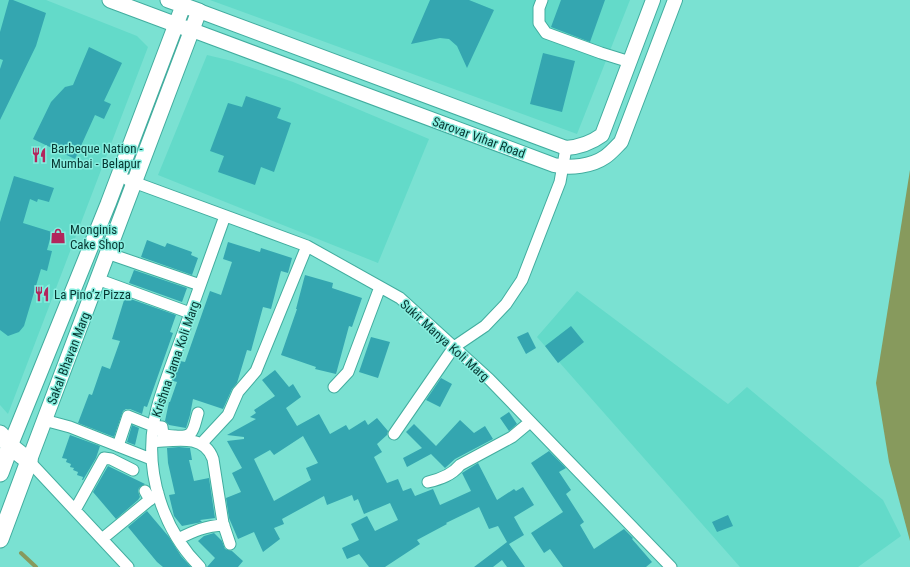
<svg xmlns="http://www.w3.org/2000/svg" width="910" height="567" font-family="'Roboto Condensed',sans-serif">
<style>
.built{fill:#63dac9}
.water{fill:#879a5d}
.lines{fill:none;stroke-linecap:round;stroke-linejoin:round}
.stream{stroke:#879a5d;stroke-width:4}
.building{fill:#34a6b0;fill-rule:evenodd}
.minor-casing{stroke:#42ad9f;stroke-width:13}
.tertiary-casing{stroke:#42ad9f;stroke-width:16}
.secondary-casing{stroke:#42ad9f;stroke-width:17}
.primary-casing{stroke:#42ad9f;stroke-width:19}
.minor{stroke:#fff;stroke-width:11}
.tertiary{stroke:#fff;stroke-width:14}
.secondary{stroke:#fff;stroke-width:15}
.primary{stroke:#fff;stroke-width:17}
.labels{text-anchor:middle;stroke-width:3;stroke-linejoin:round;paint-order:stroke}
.street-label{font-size:13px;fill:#073732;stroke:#87eedf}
.poi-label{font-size:13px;fill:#073732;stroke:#87eedf;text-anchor:start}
</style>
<rect width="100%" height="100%" fill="#7ae1d2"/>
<path class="built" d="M0,0h46l91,36 11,11 -140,367 -8,-9z
M210,0h420l-53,134z
M207,55l25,6 61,21 136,57 -51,124 -220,-88z
M577,291l151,113 19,-17 136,113 18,36 -43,31h-118l-203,-230z"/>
<path class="water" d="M910,170v371l-21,-79 -13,-79z"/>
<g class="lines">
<path class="stream" d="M21,553l15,14"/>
</g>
<path class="building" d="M9,0h4l33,13 -10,33 -36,74v-51l3,-9 -3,-1v-27z
M430,0h39l25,10 -27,58 -10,-22 -8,-7 -9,-1 -29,6z
M561,0h44l-15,42 -39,-15z
M89,47l33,16 -18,38 7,3 -7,15 -9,-4 -20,44 -42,-20 18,-37 14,-15 8,-2z
M543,53l32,8 -13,51 -32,-8z
M246,96l35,12 -4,10 14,5 -17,49 -13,-5 -6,18 -37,-13 6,-16 -14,-5 18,-48 14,4z
M14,176l40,12 -5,14 -11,-3 -1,3 -7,-3 -7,24 29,9 -5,18 5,1 -5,20 -6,-2 -17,57 -5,6 -11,4 -8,-6v-108z
M147,240l18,7 2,-4 25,9 -1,3 7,3 -6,17 -51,-18z
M228,242l32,10 1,-4 31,10 -4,15 -7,-2 -10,38 -8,-2 -12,44 -4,-1 -10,33 -5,6 -9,20 -30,-10 -3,16 -4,13 -17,-3 -4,-4 4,-19h1l7,-20 -4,-1 7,-20 5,1 25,-71 11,4 11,-33 -9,-3z
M134,270l53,18 -5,14 -53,-19z
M305,275l28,8 -1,5 30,10 -10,29 -3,-1 -13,48 -21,-5 1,-2 -35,-12 16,-46h-1z
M125,297l51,18 -6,17 3,1 -26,74 -3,-1 -2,8 -12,-5h-4l-3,2 -9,26 -36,-14 11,-29 3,1 10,-29 8,3 10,-28 -8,-2z
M571,326l13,16 -26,21 -13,-17z
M528,332l8,16 -10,6 -9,-17z
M371,337l19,5 -12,36 -19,-6z
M275,370l14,17 4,-3 8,13 -15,11 11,18 22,-12 11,20 16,-9 3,5 16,-10 3,5 9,-7 11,13 -1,4 -10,9 5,8 -8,5 13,26 11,-4 5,12 8,-3 4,8 18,-7 7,16 31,-14 -9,-18 16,-10 19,37 17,-11 2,2 7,-4 11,18 -20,12 10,18 -15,9 16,23h-18l-5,-7 -9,7h-19l33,-25 -9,-16 -9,3 -10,-22 -33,16 1,1 -30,16 3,4 -35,23h-16l-10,-13 -12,5 -5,-11 17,-8 -8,-16 16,-8 8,15 23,-11 -8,-17 -26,11 -6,-15 -4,2 -2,-6 -25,10 -3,-9 -42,23 2,5 -10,4 6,11 -17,13 -9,-20 -16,7 -9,-21 -3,-20 15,-6 -9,-19 10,-5 -15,-27 17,-2v-2l-17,-2 29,-16 -6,-2 6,-4 -2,-3 21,-14 -13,-16zM303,436l15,27 -12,5 5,12 -37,21 -20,-42 16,-9 4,5z
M441,378l11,6 -12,23 -14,-7z
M509,412l8,12 -8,7 -9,-13z
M460,420l14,13 11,-7 8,13 -38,20 -10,9 -14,-14 -24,13 -4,-9 19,-10 -16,-16 8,-8 22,22z
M132,425l7,3 -4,17 -8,-3z
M70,435l30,11 -4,12 -13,22h-1l1,-3 -6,-2 1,-3 -5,-2 1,-2 -4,-1 1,-3 -5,-2 1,-3 -5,-1z
M179,447l11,1 2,12h-3l5,21 15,-3 6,40 -15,2 2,2 -20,4 -8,-10 -5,-21 6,-1 -7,-31 -1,-15z
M549,451l17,17 -7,4 12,18 -5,4 18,28 -4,3 14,24 30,-20 9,9 -1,1 20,23 -6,5h-83l-13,-18 -6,4 -13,-20 32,-21 -32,-49z
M108,466l37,18 -6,4 -1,3 2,6 -2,3 -22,19 -23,-27z
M147,511l22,26 12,19 10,11h-28l-6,-5 -29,-35z
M728,515l5,11 -16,6 -5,-10z
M214,533l8,8 3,8 7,2 11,10 -5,6h-31l8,-9 -17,-17 6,-5z"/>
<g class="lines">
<defs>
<path id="minor" d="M542,0l-3,8v15l7,10 55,20 29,9
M128,180l179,66 93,52 89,81 182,188
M107,253l93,32
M97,279l93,34
M334,387l14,-15 32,-85
M44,420l26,7 81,32
M394,434l60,-87 31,-21 21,-22 16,-24 38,-98 6,-34
M152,442c22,-1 52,-9 61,17l10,64 7,21
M201,444l27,-29 10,-23 18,-21 51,-125
M118,446l10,-30 25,10 9,1 1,7c4,2 8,2 12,2 20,2 18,-7 23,-23
M29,461l99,106
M428,482c13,-3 24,-7 32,-17l52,-28 18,-15
M145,491l5,9
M75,510l29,-52 7,1 22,11
M102,539l56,-46
M178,539c16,-8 27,-13 46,-14
M200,567c-37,-37 -55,-94 -46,-145 1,-7 3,-14 5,-21 7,-23 16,-46 24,-68 14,-39 28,-78 42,-117"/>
<path id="tertiary" d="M199,11l367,137c14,-1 25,-5 36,-13l51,-135
M192,30l362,135c16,4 38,1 51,-8 6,-4 11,-10 16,-15l54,-142"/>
<path id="secondary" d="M110,0l75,28
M10,446l98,-242 75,-198
M29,461l170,-450 -31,-11"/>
<path id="primary" d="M0,434l10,12 19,15 -29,78
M0,473l10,-27"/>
</defs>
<use href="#minor" class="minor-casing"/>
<use href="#tertiary" class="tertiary-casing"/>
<use href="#secondary" class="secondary-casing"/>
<use href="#primary" class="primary-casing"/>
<use href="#minor" class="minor"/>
<use href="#tertiary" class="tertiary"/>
<use href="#secondary" class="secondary"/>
<use href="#primary" class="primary"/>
</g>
<defs>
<symbol id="restaurant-bare" viewBox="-9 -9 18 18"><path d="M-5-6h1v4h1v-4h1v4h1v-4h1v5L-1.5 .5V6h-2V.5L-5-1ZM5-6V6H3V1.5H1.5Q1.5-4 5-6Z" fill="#b2255c" stroke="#87eedf" stroke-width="2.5" paint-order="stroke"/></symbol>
<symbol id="shop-bare" viewBox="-9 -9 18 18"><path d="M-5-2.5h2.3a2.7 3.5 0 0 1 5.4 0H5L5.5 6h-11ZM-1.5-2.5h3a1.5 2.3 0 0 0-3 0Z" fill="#b2255c" stroke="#87eedf" stroke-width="2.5" paint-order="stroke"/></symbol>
</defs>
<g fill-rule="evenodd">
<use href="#restaurant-bare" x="28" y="144" width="22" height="22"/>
<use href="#shop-bare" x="47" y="225" width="22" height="22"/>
<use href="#restaurant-bare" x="31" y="283" width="22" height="22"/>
</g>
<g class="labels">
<g class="street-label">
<text transform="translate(479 137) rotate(20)" y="5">Sarovar Vihar Road</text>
<text transform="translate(445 340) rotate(42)" y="5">Sukir Manya Koli Marg</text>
<text transform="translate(68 358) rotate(-69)" y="5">Sakal Bhavan Marg</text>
<text transform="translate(175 359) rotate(-71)" y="5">Krishna Jama Koli Marg</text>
</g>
<g class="poi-label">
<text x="51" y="153">Barbeque Nation -<tspan x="51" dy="15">Mumbai - Belapur</tspan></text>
<text x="70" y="234">Monginis<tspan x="70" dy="15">Cake Shop</tspan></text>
<text x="54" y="299">La Pino’z Pizza</text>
</g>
</g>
</svg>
